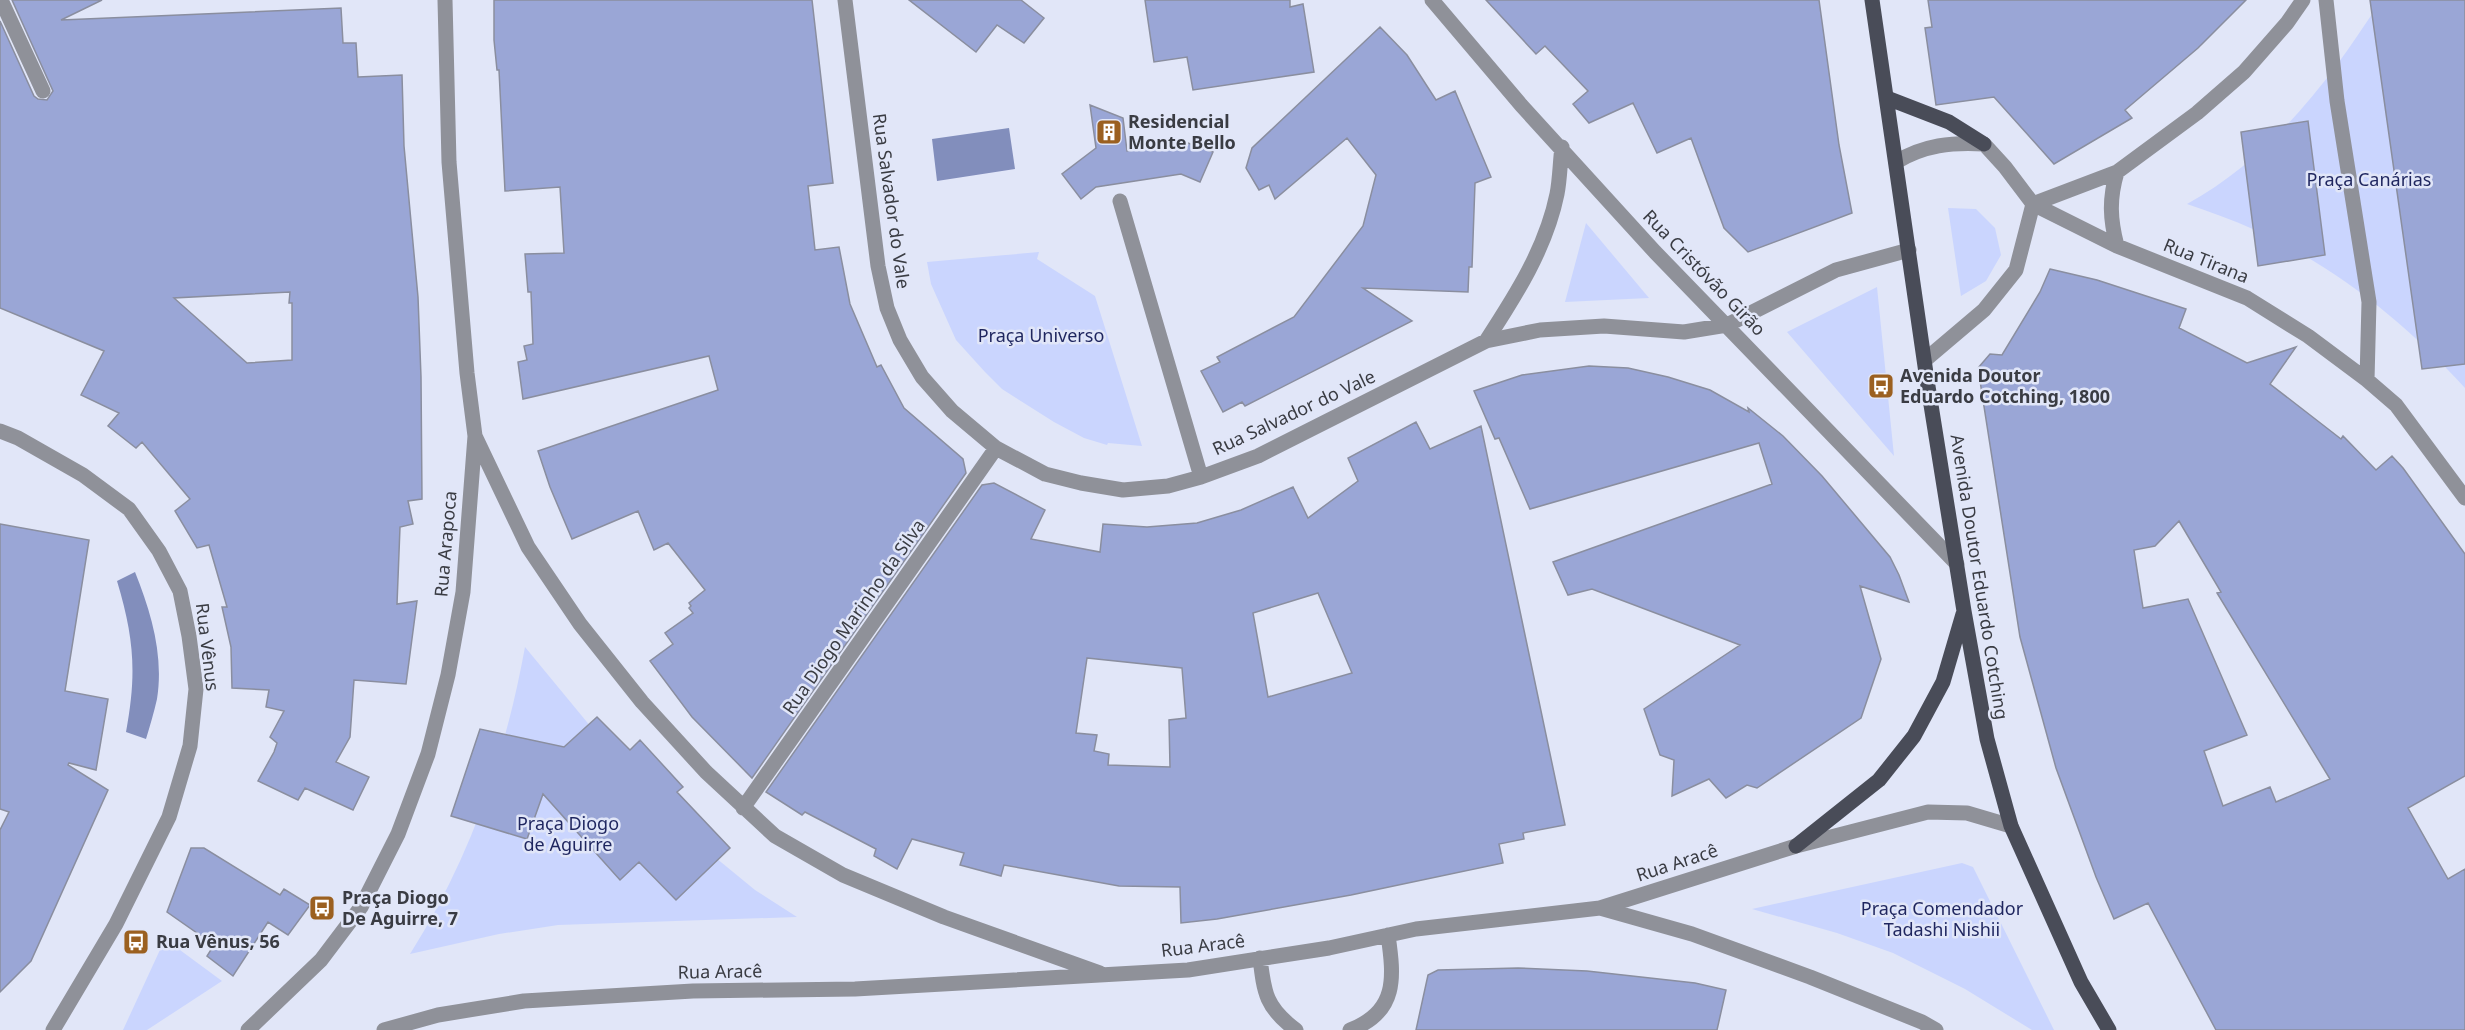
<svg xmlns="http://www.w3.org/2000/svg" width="2465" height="1030" font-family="'Noto Sans',sans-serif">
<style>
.green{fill:#cad5fe}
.water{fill:#828ebc}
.building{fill:#9aa6d6;stroke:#8a8e9f;stroke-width:1.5;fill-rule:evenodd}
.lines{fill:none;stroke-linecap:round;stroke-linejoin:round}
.minor{stroke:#8f9199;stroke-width:15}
.major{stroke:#494c58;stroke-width:15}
.labels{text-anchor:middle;stroke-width:5;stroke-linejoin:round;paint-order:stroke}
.poi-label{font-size:18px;font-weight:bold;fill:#3a3c43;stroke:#e1e6f8;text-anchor:start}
.park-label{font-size:18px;fill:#1f265f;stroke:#e1e6f8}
.street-label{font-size:18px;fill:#3a3c43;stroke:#e1e6f8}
</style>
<rect width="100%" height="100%" fill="#e1e6f8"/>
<path class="green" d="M2381,0h84v388c-59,-65 -129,-121 -210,-158 -22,-10 -45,-18 -68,-26 85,-47 143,-124 194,-204z
M1948,208l28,1 19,19 6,27 -15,26 -25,15z
M1586,223l63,75 -84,4z
M1039,252l-2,7 58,37 47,150 -34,-3 -1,2 -23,-7 -30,-16 -52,-33 -17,-17 -29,-32 -25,-56 -4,-22z
M1877,287l17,169 -107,-124z
M525,647l66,80 125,131 39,32 42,27 -239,8 -59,9 -89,20c60,-95 95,-197 115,-307z
M1962,863l11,4 81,163h-22l-67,-41 -72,-36 -56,-20 -85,-24z
M165,939l57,42 -75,49h-24z"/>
<path class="water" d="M1009,128l6,41 -78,12 -5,-42z
M135,572c16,40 29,83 22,127 -3,13 -7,27 -11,40l-20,-7c11,-59 8,-94 -9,-151z"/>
<path class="building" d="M12,0h90l-41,20 280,-12 2,35h13l2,34 44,-2 2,71 14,151 3,80 1,122 -14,2 5,23 -13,3 -3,77 20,-3 -11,83 -52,-4 -4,57 -14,25 33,15 -16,33 -48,-22 -7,12 -40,-19 16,-29 3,-9 -7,-6 14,-26 -18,-4 3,-17 -37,-2 -1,-41 -9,-40h5l-18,-62 -12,3 -22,-37 15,-12 -48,-57 -6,6 -28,-22 11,-13 -38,-18 23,-44 -104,-43v-287l34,75 4,3 9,1 6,-9zM290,292l-1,11h3v57l-45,3 -73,-65z
M494,0h318l21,183 -25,3 7,64 24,-3 11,57 27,63 4,-2 23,43 59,51 3,14 -214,305 -60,-61 -42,-56 23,-17 -8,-11 28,-20 -4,-5 2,-2 -2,-3 16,-13 -37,-47 -14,7 -16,-39 -66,28 -22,-52 -12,-36 180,-61 -9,-34 -186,43 -5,-37 9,-2 -3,-14 9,-2 -2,-52h-3l-3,-38 39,-1 -4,-66 -55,4 -6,-121h-2l-3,-30z
M909,0h112l23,18 -20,25 -27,-18 -21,27z
M1145,0h145v7l13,-3 11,68 -121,18 -6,-33 -33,5z
M1486,0h333l20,145 13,68 -104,39 -24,-24 -33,-90 -34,15 -24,-50 -44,20 -16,-19 15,-13 -43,-45 -9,8z
M1928,0h318l-48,48 -73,62 7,8 -78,46 -60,-67 -58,8 -11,-77 7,-1z
M2370,0h95v364l-43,5z
M1380,27l27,28 29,45 19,-9 36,86 -16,6 -3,84h-3l-1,25 -105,-4 49,33 -167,85 -3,-4 -19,10 -22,-41 19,-9 -3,-5 77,-40 69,-91 13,-51 -29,-37 -72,61 -6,-14 -10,5 -13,-22 6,-20z
M1090,105l33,13 4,33 58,-9 28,10 -13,30 -19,-8 -85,13 -15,12 -19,-25 34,-26z
M2308,121l17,134 -67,11 -17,-134z
M2050,269l47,11 89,29 -7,19 68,35 49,-16 -26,37 71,55 2,-3 33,34 16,-14 11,12 62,86v222l-57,32 40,71 17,-10v161h-249l-68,-127 -34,16 -18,-42 -40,-109 -36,-131 -42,-269 12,-14 12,1 38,-63zM2179,521l42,71 -4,1 113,186 -54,23 -6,-15 -47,19 -19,-55 43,-16 -59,-136 -45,9 -9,-58 21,-4z
M1589,366l39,2 40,9 42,13 39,22 -1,-4 35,28 39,40 68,81 9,18 10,27 -49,-16 21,73 -20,59 -104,70 -10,-3 -21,13 -17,-19 -37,17 2,-36 -14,-5 -16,-46 96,-64 -148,-56 -24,6 -15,-33 219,-78 -13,-41 -229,66 -31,-71 -4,1 -21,-48 48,-16z
M1416,422l14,27 51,-23 84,399 -42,8 1,6 -25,5 4,19 -152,32 -134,24 -36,4 -1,-36 -61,-1 -115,-21 -3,11 -41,-11 4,-12 -52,-14 -15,30 -23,-13 2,-7 -71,-37 -3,3 -36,-23 216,-307 12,-2 51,27 -14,29 69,13 3,-28 44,3 50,-4 44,-13 52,-23 15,31 50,-37 -10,-23zM1318,593l34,80 -84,24 -15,-84zM1087,658l95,10 4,50 -17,2 1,47 -62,-2 1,-11 -15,-3 3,-16 -21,-2z
M0,524l89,16 -24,151 43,8 -12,71 -27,-7 -1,2 40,25 -77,171 -31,31v-162l9,-18 -9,-3z
M597,717l33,33 10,-10 43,47 -6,5 53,56 -54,52 -37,-38 -19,18 -77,-86 -16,45 -76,-23 29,-87 84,18z
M191,848h13l76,47 4,-6 26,16 -22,30 -20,-13 -35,54 -26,-20 7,-11 -47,-33z
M1518,968l69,3 108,12 31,7 -9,40h-301l12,-55 10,-5z"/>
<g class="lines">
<path class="minor" d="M1,0l42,91
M845,0l33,266 9,42 13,32 22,37 30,34 44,37 49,26 36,9 42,7 45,-4 33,-9 57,-21 228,-115 54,-11 64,-4 80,6 43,-7 109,-55 73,-20
M1432,0l89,105 134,147 302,312
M2326,0l11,101 32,201 -2,78
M1896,162c28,-17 56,-20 88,-18l21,23 28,37 84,42 130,52 61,38 59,44 29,25 69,93
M2117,172c-8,27 -7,47 0,74
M1120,201l81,276
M2033,204l84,-32 80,-59 47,-41 43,-49 16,-23
M1486,341c30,-46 60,-93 71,-147 3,-15 3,-32 5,-47
M1925,360l59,-50 32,-40 17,-66
M0,431l18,7 65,37 46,34 30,42 21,40 9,45 7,53 -6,57 -21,71 -53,107 -63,106
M475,436l53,111 52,77 62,78 64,70 69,64 68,39 101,42 156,56
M743,808l253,-360
M1600,908l92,26 118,43 112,45 14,8
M1260,958c4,35 6,50 36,72
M248,1030l73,-70 40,-53 37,-73 30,-80 20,-79 15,-83 12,-156 -8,-63 -18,-211 -4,-162
M384,1030l54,-15 86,-14 169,-10 162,-2 333,-19 141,-22 87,-19 184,-21 196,-62 132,-34 39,1 44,13
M1350,1030c48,-18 44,-53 38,-95"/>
<path class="major" d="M1872,0l55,380 37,231 23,128 24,87 70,156 28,48
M1887,98l62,24 35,22
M1796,846l83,-66 35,-44 29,-54 20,-68"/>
</g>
<defs>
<symbol id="building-square" viewBox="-11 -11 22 22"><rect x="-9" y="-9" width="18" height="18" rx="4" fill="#9b6020" stroke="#e1e6f8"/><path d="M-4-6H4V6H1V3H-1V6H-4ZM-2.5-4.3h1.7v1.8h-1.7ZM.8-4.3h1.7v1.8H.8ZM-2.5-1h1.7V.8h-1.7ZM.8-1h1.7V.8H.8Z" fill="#fff"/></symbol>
<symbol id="bus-square" viewBox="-11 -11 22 22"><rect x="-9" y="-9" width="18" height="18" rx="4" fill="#9b6020" stroke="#e1e6f8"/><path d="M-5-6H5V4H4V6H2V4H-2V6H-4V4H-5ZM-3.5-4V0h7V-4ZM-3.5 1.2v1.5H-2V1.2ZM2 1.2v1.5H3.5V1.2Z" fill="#fff"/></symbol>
</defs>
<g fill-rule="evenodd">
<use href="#building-square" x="1094" y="117" width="30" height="30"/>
<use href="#bus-square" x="1866" y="371" width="30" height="30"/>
<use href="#bus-square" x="307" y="893" width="30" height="30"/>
<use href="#bus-square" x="121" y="927" width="30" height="30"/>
</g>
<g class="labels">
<g class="poi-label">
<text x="1128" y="128">Residencial<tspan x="1128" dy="21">Monte Bello</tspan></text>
<text x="1900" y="382">Avenida Doutor<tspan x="1900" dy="21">Eduardo Cotching, 1800</tspan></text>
<text x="342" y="904">Praça Diogo<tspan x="342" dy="21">De Aguirre, 7</tspan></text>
<text x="156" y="948">Rua Vênus, 56</text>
</g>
<g class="park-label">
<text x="2369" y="186">Praça Canárias</text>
<text x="1041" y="342">Praça Universo</text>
<text x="568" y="830">Praça Diogo<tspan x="568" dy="21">de Aguirre</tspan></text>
<text x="1942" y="915">Praça Comendador<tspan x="1942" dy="21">Tadashi Nishii</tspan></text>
</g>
<g class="street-label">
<text transform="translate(891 201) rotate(82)" y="6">Rua Salvador do Vale</text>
<text transform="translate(2206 261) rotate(22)" y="6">Rua Tirana</text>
<text transform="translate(1704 273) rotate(46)" y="6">Rua Cristóvão Girão</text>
<text transform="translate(1294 413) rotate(-25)" y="6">Rua Salvador do Vale</text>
<text transform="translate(446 544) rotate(-85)" y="6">Rua Arapoca</text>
<text transform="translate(1979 577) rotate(81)" y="6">Avenida Doutor Eduardo Cotching</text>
<text transform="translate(854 617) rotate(-55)" y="6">Rua Diogo Marinho da Silva</text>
<text transform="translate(207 647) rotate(83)" y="6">Rua Vênus</text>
<text transform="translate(1677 863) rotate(-18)" y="6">Rua Aracê</text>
<text transform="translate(1203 946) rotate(-7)" y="6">Rua Aracê</text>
<text transform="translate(720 972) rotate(-1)" y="6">Rua Aracê</text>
</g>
</g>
</svg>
